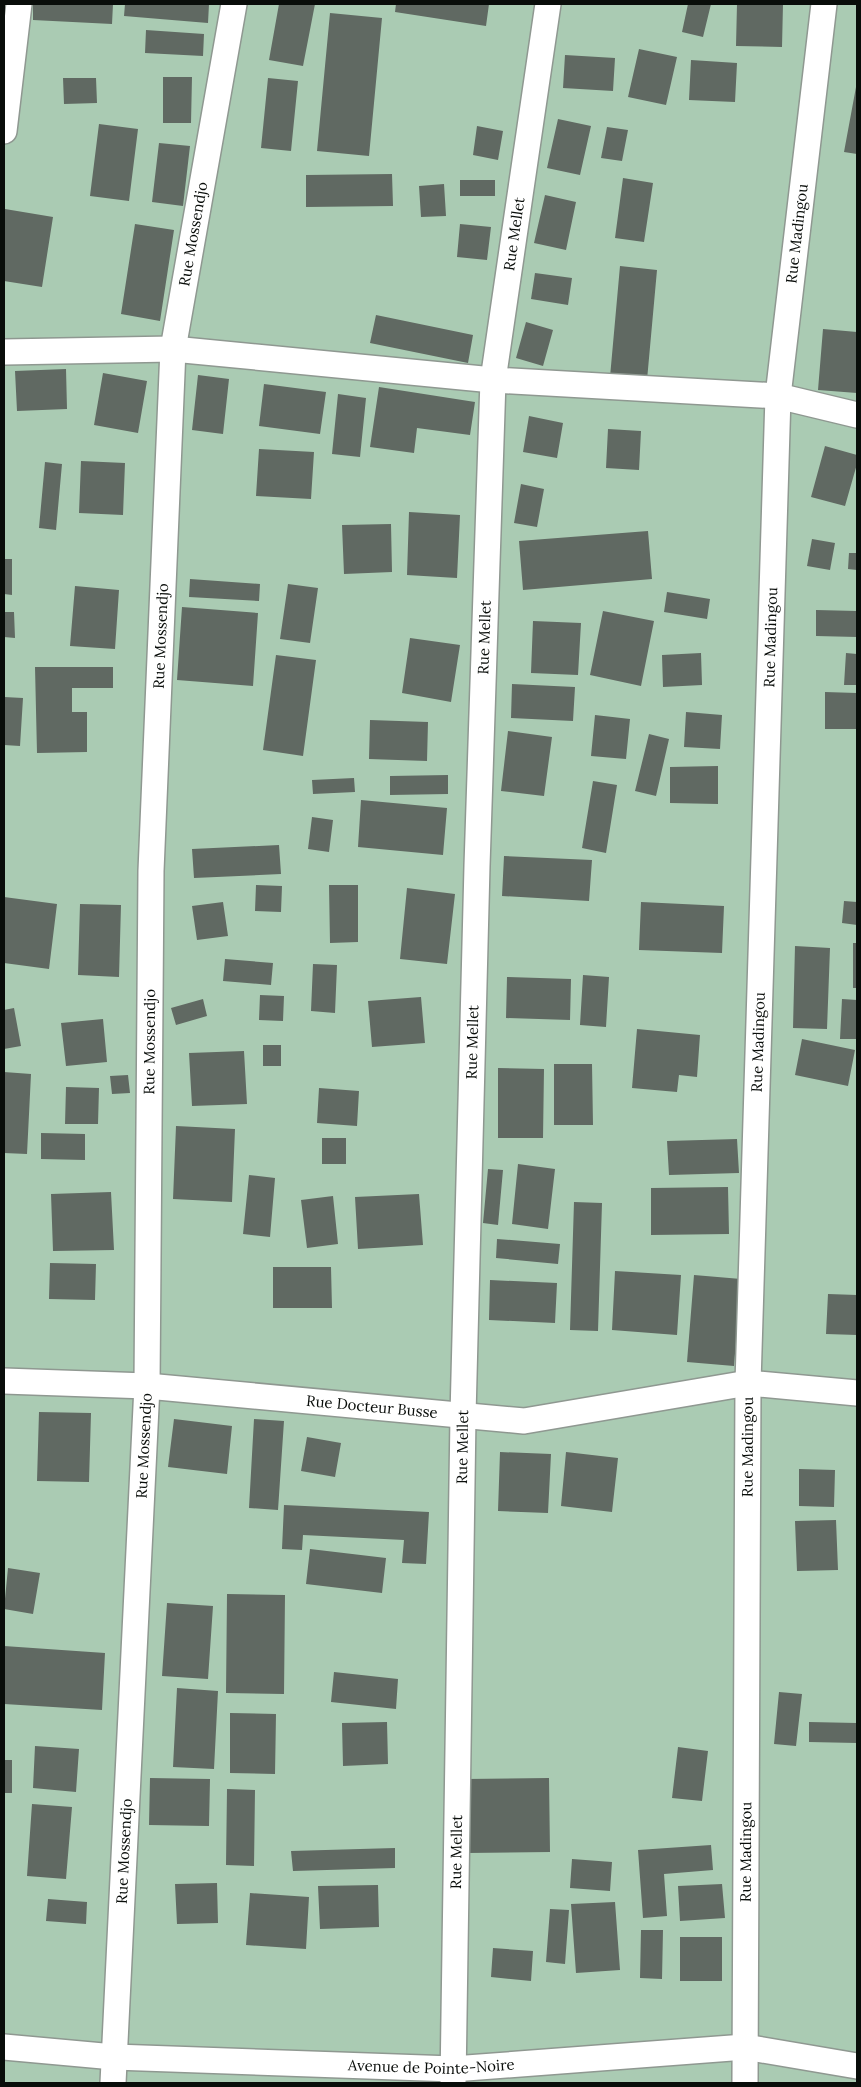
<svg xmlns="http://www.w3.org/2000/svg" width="861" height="2087" font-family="Lora,serif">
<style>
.green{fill:#aacbb3}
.building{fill:#606962}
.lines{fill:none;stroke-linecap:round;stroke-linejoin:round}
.street-casing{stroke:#8f9891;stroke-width:28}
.street{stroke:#fff;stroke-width:25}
.labels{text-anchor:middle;stroke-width:4;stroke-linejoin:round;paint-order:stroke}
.street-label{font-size:15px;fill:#090d0a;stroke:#fff}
</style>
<rect width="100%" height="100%" fill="#d8e2db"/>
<path class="green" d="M4,4h853v2079h-853z"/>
<path class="building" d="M33,4h80l-1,20 -79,-4z
M125,4h84l-1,19 -84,-7z
M279,4h36l-12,62 -34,-6z
M396,4h93l-3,22 -91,-14z
M688,4h23l-8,33 -21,-5z
M737,4h46l-1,43 -46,-1z
M330,13l52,5 -13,138 -52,-5z
M146,30l58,4 -1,22 -58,-3z
M639,49l38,8 -11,48 -38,-8z
M565,55l50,3 -2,33 -50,-3z
M691,60l46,3 -2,39 -46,-2z
M163,77h29l-1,46h-28z
M63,78h33l1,25 -33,1z
M268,78l30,3 -7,70 -30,-3z
M856,87h1v67l-13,-2z
M558,119l33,7 -11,49 -33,-7z
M99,124l39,5 -9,72 -39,-5z
M477,126l26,5 -5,29 -25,-5z
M607,127l21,3 -6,31 -21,-3z
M159,143l31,3 -7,60 -31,-4z
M392,174l1,32 -87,1v-32z
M623,178l30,5 -9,59 -29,-4z
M460,180h35v16h-35z
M444,184l2,32 -25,1 -2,-31z
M545,195l31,7 -10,48 -32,-7z
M5,209l48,8 -11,70 -38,-6z
M135,224l39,6 -14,91 -39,-7z
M460,224l31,3 -4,33 -30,-3z
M620,266l37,4 -10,110 -37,-3z
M535,273l37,5 -4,27 -37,-6z
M376,315l97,20 -5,28 -98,-20z
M526,322l27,8 -10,36 -27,-8z
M823,329l34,3v61l-39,-3z
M66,369l1,40 -50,2 -2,-40z
M103,373l44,8 -9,52 -44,-8z
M198,375l31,4 -6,55 -31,-4z
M264,384l62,8 -6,42 -61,-8z
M379,387l96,15 -5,33 -53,-7 -3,25 -44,-6z
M338,394l28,4 -6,59 -28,-3z
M529,416l34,7 -6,35 -34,-6z
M608,429l33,2 -2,39 -33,-2z
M825,446l32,9v9l-12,42 -34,-9z
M259,449l55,3 -3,47 -55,-3z
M81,461l44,2 -2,52 -44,-2z
M45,462l17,2 -6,66 -17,-2z
M521,484l23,5 -7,38 -23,-4z
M409,512l51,3 -3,63 -50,-3z
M391,524l1,48 -48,2 -2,-49z
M648,531l4,48 -129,11 -4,-49z
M812,539l23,4 -5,27 -23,-4z
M849,553h8v17l-9,-1z
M4,559h8v36l-8,-1z
M190,579l70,5 -1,17 -70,-4z
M288,584l30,4 -8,55 -30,-4z
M75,586l44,4 -4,59 -45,-3z
M667,592l43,7 -3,20 -43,-7z
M182,607l76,6 -5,73 -76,-6z
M816,610l41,1v26l-41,-1z
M603,611l51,10 -13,65 -51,-11z
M4,612h10l1,26 -11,-1z
M533,621l48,2 -3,52 -47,-2z
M410,638l50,7 -9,57 -49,-9z
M701,653l1,32 -39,2 -1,-32z
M846,653l11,1v31h-13z
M276,655l40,5 -13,96 -40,-6z
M35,667h78v21h-41v24h15v40l-50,1z
M512,684l63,3 -2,34 -62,-3z
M825,692l32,1v36h-32z
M4,697l19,1 -3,48 -16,-1z
M686,712l36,3 -2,34 -36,-2z
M595,715l35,4 -4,40 -35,-3z
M370,720l58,2 -1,39 -58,-2z
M508,731l44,6 -8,59 -43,-5z
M649,734l20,5 -13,57 -21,-5z
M718,766v38l-48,-1v-36z
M448,775v19l-58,1v-19z
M354,778l1,14 -42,2 -1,-14z
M593,781l24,4 -11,68 -24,-5z
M361,800l86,8 -4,47 -85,-8z
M312,817l21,3 -4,32 -21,-3z
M279,845l2,29 -87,4 -2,-29z
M504,856l88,4 -3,41 -87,-5z
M256,885l26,1 -1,26 -26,-1z
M329,885h29v57l-28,1z
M407,888l48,6 -8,70 -47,-5z
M4,897l53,7 -8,65 -45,-6z
M844,901l13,1v23l-15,-2z
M223,902l5,34 -31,4 -5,-34z
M641,902l83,4 -2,47 -83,-3z
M80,904l41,1 -2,72 -41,-2z
M853,943h4v45h-4z
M795,946l35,2 -3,81 -34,-1z
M225,959l48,4 -2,22 -48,-4z
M313,964l24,1 -2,48 -24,-2z
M583,975l26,2 -3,50 -26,-2z
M507,977l64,2 -1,41 -64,-2z
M260,995l24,1 -1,25 -24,-1z
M421,997l4,46 -53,4 -4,-46z
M203,999l4,17 -31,9 -5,-17z
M842,999l15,1v39h-17z
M14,1008l7,38 -17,3v-39z
M103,1019l4,43 -41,4 -5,-43z
M637,1029l63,6 -3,42 -18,-2 -2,17 -45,-4z
M802,1039l53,11 -7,36 -53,-11z
M263,1045h18v21h-18z
M244,1051l3,53 -55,2 -3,-53z
M554,1064h38l1,61h-39z
M498,1068l46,1 -1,69h-45z
M4,1072l27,2 -4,80 -23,-1z
M128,1075l2,18 -18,1 -2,-18z
M66,1087l33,1 -1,36h-33z
M319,1088l40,3 -2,35 -40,-3z
M176,1126l59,3 -3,73 -59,-3z
M41,1133l44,1v26l-44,-1z
M322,1138h24v26h-24z
M737,1139l2,34 -70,2 -2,-34z
M518,1164l37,5 -7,60 -36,-5z
M488,1169l15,1 -5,55 -15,-2z
M249,1175l26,3 -5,59 -27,-3z
M728,1187l1,47 -78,1v-47z
M111,1192l3,58 -61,1 -2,-57z
M419,1194l4,51 -65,4 -3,-52z
M333,1196l5,48 -31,4 -6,-48z
M574,1202l28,1 -4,128 -28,-1z
M497,1239l63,5 -2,20 -62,-6z
M50,1263l46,1 -1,36 -46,-1z
M273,1267h58l1,41h-59z
M615,1271l66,4 -4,60 -65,-5z
M694,1275l47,4 -7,87 -47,-4z
M490,1280l67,3 -2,40 -66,-3z
M828,1294l29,1v40l-31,-1z
M39,1412l52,1 -2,69 -52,-1z
M174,1419l58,7 -5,48 -59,-7z
M254,1419l30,2 -6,89 -29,-2z
M307,1437l34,6 -6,34 -34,-6z
M500,1452l51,2 -3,59 -50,-2z
M566,1452l52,6 -6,54 -51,-6z
M799,1469l36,1 -1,37 -35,-1z
M284,1505l145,7 -3,52 -24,-1 2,-23 -101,-5 -1,15 -20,-1z
M836,1520l2,50 -41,1 -2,-50z
M310,1549l76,9 -4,35 -76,-9z
M8,1568l32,5 -7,41 -29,-5z
M227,1594l58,1 -1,99 -58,-1z
M167,1603l46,3 -5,73 -46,-3z
M4,1646l101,7 -3,57 -98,-6z
M334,1672l64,7 -2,30 -65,-7z
M177,1688l41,3 -4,78 -41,-2z
M779,1692l23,2 -6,52 -22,-2z
M230,1713l46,1 -1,60 -45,-1z
M387,1722l1,42 -45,2 -1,-43z
M809,1722l48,1v20l-48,-1z
M35,1746l44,3 -3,43 -43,-4z
M678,1747l30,4 -6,50 -30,-3z
M4,1760h8v33h-8z
M150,1778l60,1 -1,47 -60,-1z
M549,1778l1,74 -83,1 -1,-74z
M227,1789l28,1 -1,76 -28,-1z
M32,1804l40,3 -6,72 -39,-3z
M711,1845l2,25 -49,4 3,42 -24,2 -5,-68z
M395,1848v20l-102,3 -2,-20z
M572,1859l40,3 -2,29 -40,-3z
M217,1883l1,40 -41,1 -2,-40z
M722,1884l3,34 -45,3 -2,-35z
M378,1885l1,42 -59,2 -2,-43z
M250,1893l59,4 -3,52 -60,-4z
M48,1899l39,3 -1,22 -40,-3z
M615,1902l5,68 -44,3 -5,-69z
M550,1909l19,1 -4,54 -19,-2z
M641,1930h22l-1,49 -22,-1z
M680,1937h42v44h-42z
M493,1948l40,3 -2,30 -40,-4z"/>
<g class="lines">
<defs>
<g id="street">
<path d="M4,131l15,-127"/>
<path d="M4,352l169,-3 320,31 285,16 79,19"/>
<path id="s1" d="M4,1381l143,5 377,35 224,-38 109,10"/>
<path id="s2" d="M4,2047l110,10 339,12 292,-22 112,19"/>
<path id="s3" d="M113,2083l34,-697 4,-515 22,-522 61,-345"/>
<path id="s4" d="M453,2083l10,-667 14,-550 16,-486 55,-376"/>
<path id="s5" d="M745,2083l3,-700 30,-987 46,-392"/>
</g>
</defs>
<use href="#street" class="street-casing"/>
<use href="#street" class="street"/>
</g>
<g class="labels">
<g class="street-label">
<text dy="5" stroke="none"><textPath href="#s3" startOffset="1852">Rue Mossendjo</textPath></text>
<text dy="5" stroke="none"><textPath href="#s4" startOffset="1851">Rue Mellet</textPath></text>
<text dy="5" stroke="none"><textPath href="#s5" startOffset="1851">Rue Madingou</textPath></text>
<text dy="5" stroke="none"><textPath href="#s3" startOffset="1448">Rue Mossendjo</textPath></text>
<text dy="5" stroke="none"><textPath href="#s4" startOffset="1446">Rue Mellet</textPath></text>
<text dy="5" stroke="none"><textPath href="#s5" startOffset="1446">Rue Madingou</textPath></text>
<text dy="5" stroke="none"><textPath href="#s3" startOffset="1042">Rue Mossendjo</textPath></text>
<text dy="5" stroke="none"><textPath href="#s4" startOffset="1041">Rue Mellet</textPath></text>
<text dy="5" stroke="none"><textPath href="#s5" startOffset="1041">Rue Madingou</textPath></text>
<text dy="5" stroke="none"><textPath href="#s1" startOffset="369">Rue Docteur Busse</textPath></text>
<text dy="5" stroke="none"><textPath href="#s3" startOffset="638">Rue Mossendjo</textPath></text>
<text dy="5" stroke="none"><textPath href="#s4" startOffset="636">Rue Mellet</textPath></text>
<text dy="5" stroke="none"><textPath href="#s5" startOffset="636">Rue Madingou</textPath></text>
<text dy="5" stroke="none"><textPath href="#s3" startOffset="232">Rue Mossendjo</textPath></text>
<text dy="5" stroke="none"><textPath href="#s4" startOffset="231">Rue Mellet</textPath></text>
<text dy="5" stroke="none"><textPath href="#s5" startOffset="231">Rue Madingou</textPath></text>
<text dy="5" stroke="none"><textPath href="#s2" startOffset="428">Avenue de Pointe-Noire</textPath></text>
</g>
</g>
<rect width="861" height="2087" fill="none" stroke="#090d0a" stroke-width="10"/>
</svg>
